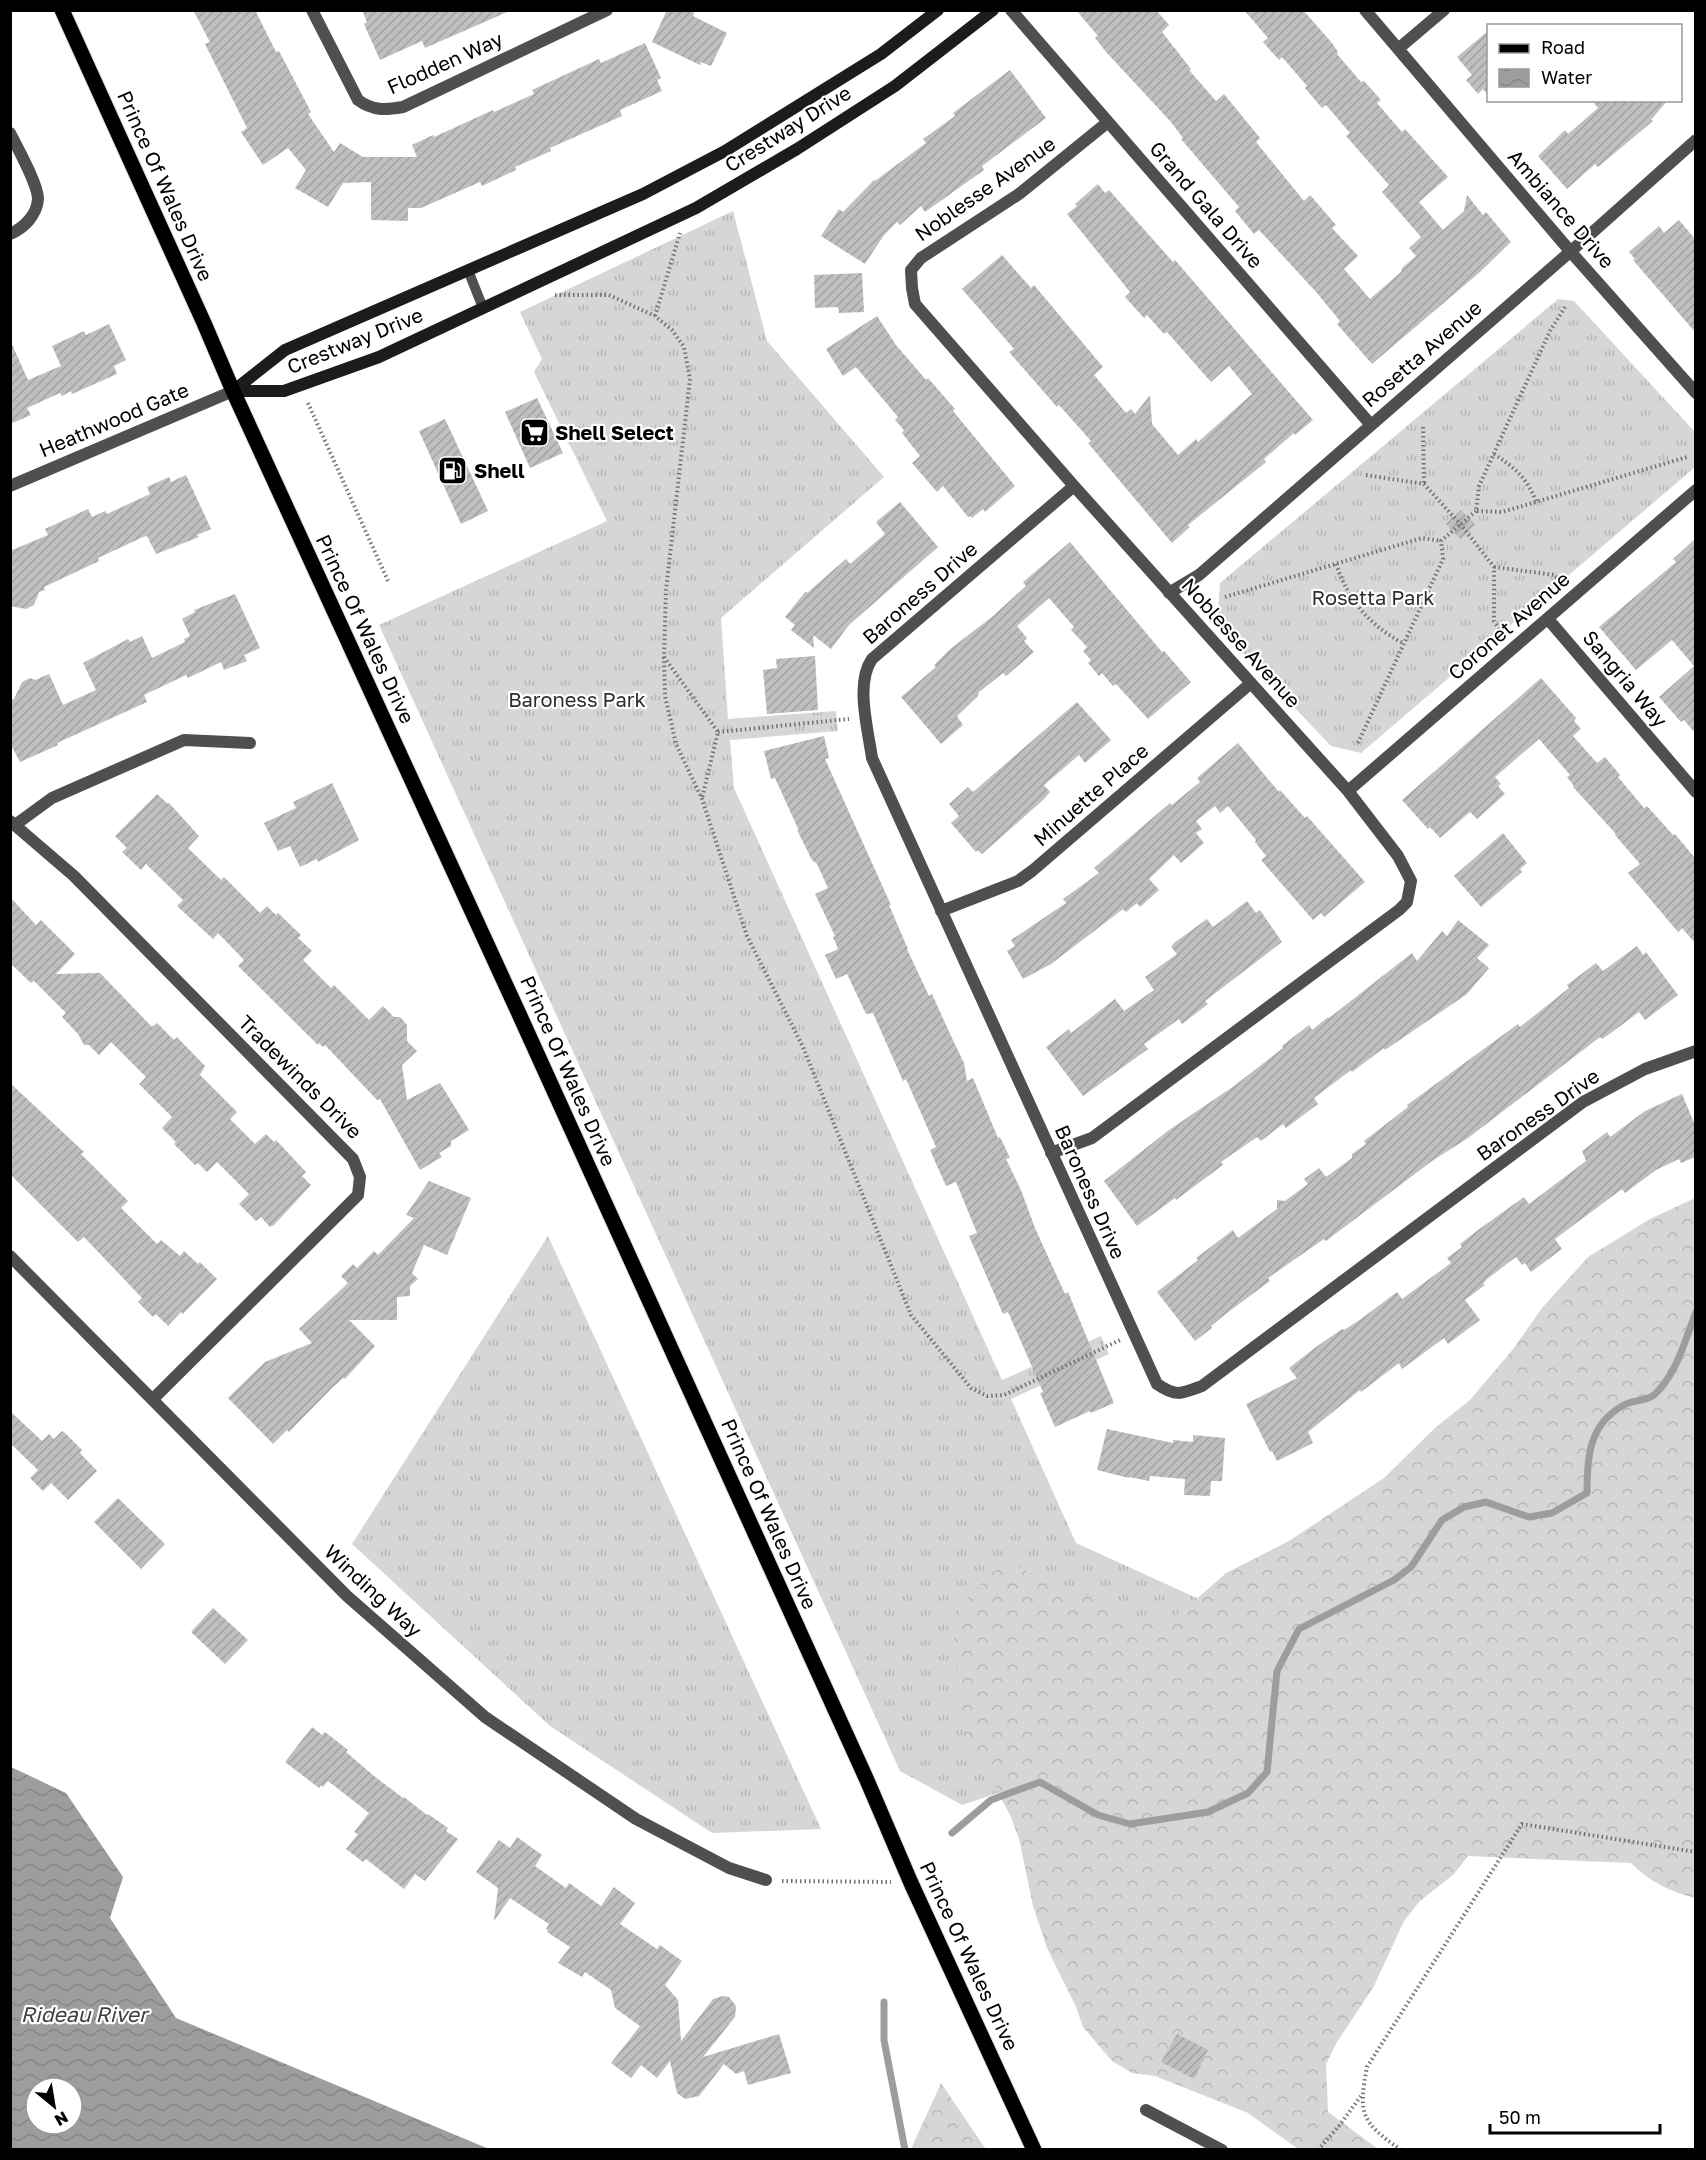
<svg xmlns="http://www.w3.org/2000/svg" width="1706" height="2160" font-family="'Golos Text',sans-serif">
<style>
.grass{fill:url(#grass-tufts)}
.forest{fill:url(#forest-crowns)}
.water{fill:url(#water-waves);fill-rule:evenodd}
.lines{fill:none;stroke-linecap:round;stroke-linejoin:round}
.stream{stroke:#9d9d9d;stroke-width:7}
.building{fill:url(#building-hatch)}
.primary-casing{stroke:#dbdbdb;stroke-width:17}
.path{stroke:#717171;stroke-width:4;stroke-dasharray:1.5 3;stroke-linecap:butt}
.lane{stroke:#4f4f4f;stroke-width:10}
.street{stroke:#4f4f4f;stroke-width:12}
.secondary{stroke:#1c1c1c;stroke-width:12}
.primary{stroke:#000;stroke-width:15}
.labels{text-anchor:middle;stroke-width:4.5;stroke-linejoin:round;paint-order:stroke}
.street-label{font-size:20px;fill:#000;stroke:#fff}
.poi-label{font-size:20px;font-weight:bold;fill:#000;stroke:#fff;text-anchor:start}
.park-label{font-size:20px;fill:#2d2d2d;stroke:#fff}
.water-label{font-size:21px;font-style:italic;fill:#3e3e3e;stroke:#fff}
</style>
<defs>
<pattern id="grass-tufts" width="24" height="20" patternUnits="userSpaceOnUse" patternTransform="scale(1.5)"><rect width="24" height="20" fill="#d6d6d6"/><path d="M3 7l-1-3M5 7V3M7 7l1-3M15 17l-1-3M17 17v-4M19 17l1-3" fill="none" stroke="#b6b6b6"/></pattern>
<pattern id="forest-crowns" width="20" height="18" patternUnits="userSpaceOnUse" patternTransform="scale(1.5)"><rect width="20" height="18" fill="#d6d6d6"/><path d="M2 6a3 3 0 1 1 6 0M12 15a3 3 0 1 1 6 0" fill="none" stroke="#b6b6b6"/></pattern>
<pattern id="water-waves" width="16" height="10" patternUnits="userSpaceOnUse" patternTransform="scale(1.5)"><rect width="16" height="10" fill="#9d9d9d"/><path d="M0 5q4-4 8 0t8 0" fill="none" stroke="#858585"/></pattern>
<pattern id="building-hatch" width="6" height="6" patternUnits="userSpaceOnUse" patternTransform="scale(1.5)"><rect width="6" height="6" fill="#bfbfbf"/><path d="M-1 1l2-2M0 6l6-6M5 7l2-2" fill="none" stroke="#a2a2a2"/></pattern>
</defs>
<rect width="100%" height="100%" fill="#fff"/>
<path class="grass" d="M733,211l34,130 117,136 -163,141 7,101 108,-8 2,20 -108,9 4,48 268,592 99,-44 8,18 -98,45 65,144 167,76 -62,113 -219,73 -62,-34 -521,-1146 228,-104 -73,-149 8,-13 -22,-47z
M1558,299l16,2 120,130v37l-333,285 -30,-7 -114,-120 3,-43z
M548,1236l273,593 -109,4 -162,-107 -198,-182z"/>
<path class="forest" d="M1695,1198v700c-25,-6 -46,-17 -64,-35l-163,-7 -14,18 -35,28 -15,19 -30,65 -37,56 -11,22 2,48 50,37h-80l-50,-36 -93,-37 -23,-3 -20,-12 -29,-34 -7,-20 -29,-59 -14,-42 -14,-67 -8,-22 -54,-102v-45l-5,-21 8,-43 33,-34 20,-8 57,30 23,3 22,7 17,13 21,4 23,-6 16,-12 34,-30 63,-32 95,-63 52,-51 34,-27 44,-52 28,-40 46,-51 62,-38z
M941,2083l42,62 3,4h-75z"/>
<path class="water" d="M11,1767l55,26 57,84 -13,41 66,100 313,131h-478zM36,2088h36v36h-36z"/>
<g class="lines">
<path class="stream" d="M952,1833l39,-33 49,-18 58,33 32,9 78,-12 40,-19 19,-21 10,-101 22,-42 95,-49 17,-13 31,-47 22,-13 22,-5 43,15 23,-4 35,-20c0,-37 2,-69 37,-88 9,-5 23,-4 30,-10 23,-21 31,-55 42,-83
M884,2002v38l21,110"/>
</g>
<path class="building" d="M193,10h62l21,42 3,-1 32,61 -3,2 26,38 6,-9 23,14h54l-5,-12 21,-10 1,2 59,-27 1,2 40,-18 -2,-4 67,-31 2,4 44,-20 16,35 -4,2 5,11 -42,19 2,6 -72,32 1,3 -36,16 1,3 -34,16 -2,-4 -59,26h-13v13l-37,-1v-38l-28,1 -15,24 -33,-19 11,-18 -18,-22 -25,17 -22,-33 6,-4 -42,-84 5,-2z
M362,10h150l-87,38 -3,-7 -42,19 -16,-36 3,-2z
M667,10h28l-2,6 34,17 -16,33 -10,-4 -1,3 -48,-23z
M1076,10h80l13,15 -7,7 29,37 -2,1 27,31 8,-7 36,44 -4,4 48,59 6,-6 26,30 -4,3 26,28 -14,13 26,30 31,-27 1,-4 14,-12 -7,-8 12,-11 -39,-45 7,-7 -43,-49 4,-3 -24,-28 -4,3 -17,-20 2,-2 -25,-29 -3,3 -16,-18 5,-4 -24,-28h59l29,33 6,9 -1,2 24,28 3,-1 17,19 -4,3 25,29 3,-3 43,48 -29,25 24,28 21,-19 3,-16 16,20 3,-3 25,30 -31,30 -108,92 -35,-40 3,-3 -23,-28 -58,-63 -5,4 -19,-23 4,-4 -58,-68 2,-1 -12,-16 -64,-69 -12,-15 3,-2z
M1488,31v64l-5,-6 -5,5 -12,-14 6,-5 -15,-18z
M1010,70l36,48 -64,48 2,4 -59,42 -4,-6 -21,19 -3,-3 -13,13 -19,29 -44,-28 18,-27 4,3 31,-32 1,1 51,-38 -3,-4 32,-23 -2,-3z
M1592,100h76l-17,20 2,1 -55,46 -3,-3 -28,25 -29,-33 27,-26 3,4 30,-26z
M1098,184l7,9 4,-3 64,72 2,-2 138,160 -18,15 -1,-2 -30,26 2,3 -78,63 2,2 -18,16 -84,-100 3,-2 -32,-36 -2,2 -48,-55 5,-3 -52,-60 40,-34 29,33 3,-3 69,82 -9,8 32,38 5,-4 4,5 15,-19 2,29 26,31 18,-16 2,3 54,-48 -23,-28 -18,16 -44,-50 -3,2 -17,-19 -3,3 -19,-21 5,-5 -63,-78 10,-8 -2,-2z
M1679,220l16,19v93l-62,-72 2,-1 -6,-7 30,-26 5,7z
M862,273l2,39 -25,1 -1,-6 -23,1 -1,-33z
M877,316l19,29 30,35 2,-2 27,31 -2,2 62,75 -30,26 -2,-3 -11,9 -2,-2 -2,1 -25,-31 -6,6 -25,-29 8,-7 -18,-23 2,-3 -9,-10 3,-3 -42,-50 -13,9 -17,-27z
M109,324l17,36 -12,6 3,8 -45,20 -1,-3 -9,5 -2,-3 -33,15 4,7 -21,9v-84l18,40 33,-14 -9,-20 32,-15 2,4z
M537,398l26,55 -33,15 -25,-56z
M445,419l43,92 -27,13 -42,-93z
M186,475l25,54 -14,6 2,2 -43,17 -9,-18 -4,1 -45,21 1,3 -55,26 1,3 -6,2 -5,13 -8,4 -16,-3v-55l38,-16 -3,-6 43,-20 4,8 13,-6 2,3 43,-20 -3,-7 22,-10 2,5z
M900,502l38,45 -89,78 -18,24 -18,-14 1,13 -23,-18 4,-5 -10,-8 21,-26 1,2 39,-34 4,5 35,-30 -9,-12z
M1461,510l14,14 -15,15 -14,-15z
M1695,539v194l-11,-13 -3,2 -22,-25 35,-31 -22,-26 -36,30 -37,-43 77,-65 -3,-3z
M1070,542l92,110 2,-1 27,31 -43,37 -32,-35 -3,2 -11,-13 -3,3 -11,-13 3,-3 -8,-9 4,-4 -16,-17 3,-3 -25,-29 -32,28 10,12 -3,3 10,11 -28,24 -3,-3 -24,19 -1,4 -21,20 6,9 -22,19 -40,-47 35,-30 -2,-2 15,-15 44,-34 33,-30 -3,-4z
M235,594l25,54 -16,7 3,6 -23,9 -3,-8 -33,16 -2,-3 -42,20 3,7 -90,41 1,2 -38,17 -10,-19v-43l4,-1 8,-17 8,-4 5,2 14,-6 14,31 33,-15 -13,-27 45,-24 2,3 12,-6 10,22 33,-16 -1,-3 6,-3 -8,-17 13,-7 -1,-2z
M815,656l3,54 -51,4 -4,-44 14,-2 -1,-9z
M1541,678l35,40 -2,3 7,8 -8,7 24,27 8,-6 15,18 -2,2 26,31 3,-2 26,29 2,-1 20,24v85l-13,-15 -4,4 -50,-59 12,-9 -25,-29 1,-1 -43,-47 1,-1 -7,-9 3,-2 -31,-36 -44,38 6,7 -3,2 7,8 -28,25 -7,-7 -30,26 -10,-11 -2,2 -26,-29z
M1077,702l34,38 -26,23 -6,-8 -35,30 6,7 -7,8 -61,54 -5,-4 -1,2 -25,-29 8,-7 -10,-12 19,-17 5,5z
M824,736l5,22 -4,1 66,146h-2l19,44h-1l22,47 3,-2 19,42 13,27 3,18 6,-3 25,60 2,-1 10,21 -4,1 15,31 14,38 30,66 3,-2 46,111 -23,10 -1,-2 -35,16 -15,-34 3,-1 -35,-80 -5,2 -34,-78 8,-3 -21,-51 -10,4 -16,-36 6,-3 -30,-68 -3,2 -30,-68 -7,1 -19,-40 -11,5 -11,-24 13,-6 -5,-12 2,-1 -20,-42 13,-6 -11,-24 -5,-4 -15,-30 2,1 -24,-53 -4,1 -7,-28z
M1238,743l41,49 1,-2 25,28 2,-2 58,66 -41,35 -3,-4 -8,7 -52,-60 5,-4 -11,-14 1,-2 -28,-34 -8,7 -5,-7 -19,15 6,8 -6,4 8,10 -23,20 -7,-8 -25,24 10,11 -19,17 -3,-4 -11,9 -3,-3 -72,55 -28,15 -16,-28 8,-5 -4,-6 55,-37 -3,-4 36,-26 -5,-5 76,-65 2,2 28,-23 -3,-4z
M332,783l27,57 -41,22 -1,-3 -17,8 -10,-21 -12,5 -14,-28 32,-15 -3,-6z
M157,794l11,10 1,-1 30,33 -11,12 33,32 3,-3 36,36 7,-7 9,9 2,-2 23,22 -3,3 14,13 -9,9 28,28 3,-3 35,35 14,-14 11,11h6l7,8v16l10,10 -15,14 5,35 33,-17 29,47 -18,11v5l-12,7 3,4 -22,13 -40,-71 -3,1 -52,-55 -2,2 -4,-4 -1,2 -80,-79 6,-6 -26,-27 -5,6 -36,-33 6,-6 -37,-36 -5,6 -19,-18 5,-4 -12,-12z
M1503,833l24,30 -7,6 2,3 -41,35 -27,-31z
M10,897l26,28 5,-5 34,34 -19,20 44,-1 52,54 5,-4 17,17 3,-3 28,29 -5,9 37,37 -7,7 25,25 11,-10 8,8 2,-2 30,32 -4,4 9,9 -37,40 -4,2 -9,-10 -5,4 -17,-17 10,-10 -32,-32 -10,10 -9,-9 -3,2 -21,-21 2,-2 -14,-14 10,-11 -33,-33 7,-7 -35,-35 -12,13 -10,-10h-5l-6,-11 -16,-17 4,-4 -32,-32 -3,2 -21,-20z
M1247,901l9,12 4,-3 22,32 -77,59 3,3 -26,20 -3,-5 -35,25 4,5 -65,47 -37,-49 23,-18 2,4 44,-34 9,12 30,-21 -9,-13 32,-23 -6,-7 3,-4 33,-24 6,8z
M1458,920l31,25 -12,13 12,10 -22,26 -82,56 -1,-2 -32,24 -1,-2 -37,28 4,6 -32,24 -3,-4 -22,17 -4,-4 -36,25 2,3 -47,35 -1,-2 -38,28 -33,-45 65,-51 65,-44 49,-38 -1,-2 27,-21 3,5 16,-13 1,1 83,-65 5,8 25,-30 5,5z
M1637,946l6,9 3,-3 32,43 -33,25 -6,-8 -28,21 -9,6 -2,-2 -132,101 -36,23 -106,80 -2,-2 -56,39 2,3 -43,32 -16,13 1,2 -17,13 -38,-49 41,-32 -2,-2 37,-28 5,8 39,-29v-9l8,1 23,-17 -4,-5 15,-11 7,9 26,-19v-4l14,-10 -2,-3 44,-34 -1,-2 111,-81 2,3 49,-39 -2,-3 29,-22 7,8z
M10,1083l74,69 -3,2 47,47 -7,7 36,36 4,-4 19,16 4,-5 14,13 2,-2 17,17 -34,35 -2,-2 -13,14 -12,-12 -3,3 -15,-15 4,-4 -58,-61 -6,5 -68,-68z
M1682,1094l13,31v32l-14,6 -2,-4 -23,11 -31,23 -3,-4 -67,50 7,10 -31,23 -6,-9 -3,2 -6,-8 -29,22 -4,5 2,1 -20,15 15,20 -32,24 -4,-6 -42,31 -3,-6 -38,29 -1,-2 -52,42 5,11 -36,18 -5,-10 -2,1 -24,-48 51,-26 -8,-10 27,-21 26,-18 2,1 17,-11 36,-27 5,7 49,-36 -4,-5 15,-11 -2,-3 18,-14 46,-33 5,7 57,-43 -4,-10 25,-19 3,5 35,-26z
M429,1181l42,17 -24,57 -23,-10 -12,28 6,6 -8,7v10l-13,1v23h-48l26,26 -30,33 -2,-1 -11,10 -43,44 -2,-2 -14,14 -45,-46 37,-36 47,-19 -13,-14 49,-46 -7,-7 12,-12 4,4 17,-17 4,4 36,-37 -8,-3z
M10,1411l32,30 7,-7 5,5 8,-8 3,2 17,17 -2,3 17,18 -29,29 -17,-17 -8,8 -13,-13 8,-8 -28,-27z
M1107,1429l66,14v-3l20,2v-7l32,3 -3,43h-11l-1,15 -26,-1 1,-16 -35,-3 -1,5 -20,-4v1l-32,-8z
M118,1498l47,46 -24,25 -47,-47z
M213,1608l35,32 -23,24 -34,-32z
M312,1727l10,8 3,-3 23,18 -2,2 28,24 29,22 1,-1 23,18 1,-1 20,14 -2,3 12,8 -33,42 -10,-7 -11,15 -38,-30 -3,3 -17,-13 12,-15 -4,-2 15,-19 -41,-32 -5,6 -2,-2 -2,3 -34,-26z
M517,1837l25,18 -7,11 31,22 3,-5 32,23 13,-19 21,16 -15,21 37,25 3,-4 22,16 -17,24 13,15 3,41 32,-42 10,-3 6,1 7,9 -1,11 -32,40 76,-23 12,39 -43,12 -4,-14 -8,3 -12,-10 -25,32 -14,3 -8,-6 -7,-32 -13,17 -16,-13 -10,13 -20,-15 29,-37 -25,-18 -4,-18 -26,-18 -3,5 -24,-14 12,-16 -23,-15 1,-2 -2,-1 3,-5 -39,-26 -16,23 4,-33 -22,-16 23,-32 11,8z
M1177,2034l31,16 -14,29 -33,-17z"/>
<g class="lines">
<defs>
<path id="primary" d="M62,10l142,313 29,68 287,625 346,762 45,105 123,267"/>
</defs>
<use href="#primary" class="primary-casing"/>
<path class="path" d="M555,295h54l46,21 17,14 12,17 6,32 -24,211 -2,67 1,39 11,48 26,55 45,137 56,111 108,268 60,73 16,8 17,-1 116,-55
M1565,307l-15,24 -71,155 -3,25 26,1 185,-55
M655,316l25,-83
M308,403l80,178
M1423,427l1,57
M1494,454c20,13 33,24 42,47
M1366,475l58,9 37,41 33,42v54l9,14
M1336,564c12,36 34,62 67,79
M1494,567l61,8 7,10
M1225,597l197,-59 19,3
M664,657l54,75 -16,66
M718,732l131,-13
M1358,743l85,-184 -2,-18 35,-30
M782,1881l109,1
M1318,2150l21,-24 22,-30
M1401,2150c-40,-28 -43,-36 -34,-83l155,-243 174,28"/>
<path class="lane" d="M468,270l15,38"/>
<path class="street" d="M312,10l46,90c15,11 27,10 45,7l204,-97
M1011,10l360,415
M1365,10l205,241 126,142
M1398,49l46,-39
M10,133c7,14 28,51 28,66 -1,16 -14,29 -28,35
M10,486l223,-95
M1074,486l-202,173c-17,24 -4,70 0,99l285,626c19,13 24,10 45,2l381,-284 62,-33 51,-18
M1169,593l30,-18 395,-344 102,-91
M1548,619l148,173
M1348,791l348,-301
M10,821l64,55 279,283 7,18 -2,18 -205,204
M15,825l37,-27 132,-58 66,3
M941,911l77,-30 14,-10 219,-188
M1051,1153l41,-15 307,-228 8,-8 4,-21 -13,-25 -50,-65 -274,-305 -159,-182 -3,-16 -1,-18 10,-12 98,-64 89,-72
M10,1256l337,340 138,121 151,102 93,49 37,12
M1146,2110l76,40"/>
<path class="secondary" d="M233,391h51l95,-34 317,-149 101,-59 98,-63 98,-76
M233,391l52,-41 358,-156 82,-43 156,-97 57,-44"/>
<use href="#primary" class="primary"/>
</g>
<defs>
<symbol id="supermarket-square" viewBox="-11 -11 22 22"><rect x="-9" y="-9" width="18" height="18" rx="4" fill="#000" stroke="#fff"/><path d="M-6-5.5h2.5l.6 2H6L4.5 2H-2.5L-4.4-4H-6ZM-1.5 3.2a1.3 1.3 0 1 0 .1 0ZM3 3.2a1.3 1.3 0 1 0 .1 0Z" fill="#fff"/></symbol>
<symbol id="fuel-square" viewBox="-11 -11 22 22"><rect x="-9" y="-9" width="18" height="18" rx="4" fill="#000" stroke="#fff"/><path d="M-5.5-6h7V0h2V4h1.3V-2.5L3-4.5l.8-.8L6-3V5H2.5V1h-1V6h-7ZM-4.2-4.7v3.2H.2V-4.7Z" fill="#fff"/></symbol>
</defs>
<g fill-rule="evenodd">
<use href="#supermarket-square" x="518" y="416" width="33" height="33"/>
<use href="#fuel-square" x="436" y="454" width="33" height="33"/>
</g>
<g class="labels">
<g class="street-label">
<text transform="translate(445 63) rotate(-24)" y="7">Flodden Way</text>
<text transform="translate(788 129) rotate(-32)" y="7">Crestway Drive</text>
<text transform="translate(165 186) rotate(66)" y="7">Prince Of Wales Drive</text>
<text transform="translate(985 189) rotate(-35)" y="7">Noblesse Avenue</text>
<text transform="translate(1206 205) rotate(49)" y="7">Grand Gala Drive</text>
<text transform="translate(1561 209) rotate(49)" y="7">Ambiance Drive</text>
<text transform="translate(355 341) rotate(-22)" y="7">Crestway Drive</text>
<text transform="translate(1422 354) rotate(-41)" y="7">Rosetta Avenue</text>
<text transform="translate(114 420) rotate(-23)" y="7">Heathwood Gate</text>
<text transform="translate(920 593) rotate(-41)" y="7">Baroness Drive</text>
<text transform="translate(1509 626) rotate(-41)" y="7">Coronet Avenue</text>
<text transform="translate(365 629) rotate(65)" y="7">Prince Of Wales Drive</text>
<text transform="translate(1241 643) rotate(48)" y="7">Noblesse Avenue</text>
<text transform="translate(1625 679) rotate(50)" y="7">Sangria Way</text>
<text transform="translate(1091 795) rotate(-41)" y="7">Minuette Place</text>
<text transform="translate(568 1071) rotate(66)" y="7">Prince Of Wales Drive</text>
<text transform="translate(300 1077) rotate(45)" y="7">Tradewinds Drive</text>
<text transform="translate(1538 1115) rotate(-35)" y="7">Baroness Drive</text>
<text transform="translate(1090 1192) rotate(66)" y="7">Baroness Drive</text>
<text transform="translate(769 1514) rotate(66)" y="7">Prince Of Wales Drive</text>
<text transform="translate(373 1591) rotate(43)" y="7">Winding Way</text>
<text transform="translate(969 1956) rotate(65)" y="7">Prince Of Wales Drive</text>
</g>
<g class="poi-label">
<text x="555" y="440">Shell Select</text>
<text x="474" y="478">Shell</text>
</g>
<g class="park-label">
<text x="1373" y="605">Rosetta Park</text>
<text x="577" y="707">Baroness Park</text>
</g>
<g class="water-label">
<text x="84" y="2022">Rideau River</text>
</g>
</g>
<rect width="1706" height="2160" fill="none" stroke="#000000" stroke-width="24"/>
<rect x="1487" y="24" width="195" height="78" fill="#ffffff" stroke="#999999" stroke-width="1.5"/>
<rect x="1499" y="44" width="30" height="9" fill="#000000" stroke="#999999" stroke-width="1.5"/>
<text x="1541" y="54" font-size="18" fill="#000000">Road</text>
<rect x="1499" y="69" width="30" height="18" fill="url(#water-waves)" stroke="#999999" stroke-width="1.5"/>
<text x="1541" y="84" font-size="18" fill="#000000">Water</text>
<g transform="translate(54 2106) rotate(150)"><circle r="28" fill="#ffffff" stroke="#999999" stroke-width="1.5"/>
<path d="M0-4.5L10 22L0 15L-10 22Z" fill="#000000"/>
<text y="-9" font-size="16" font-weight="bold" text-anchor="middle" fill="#000000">N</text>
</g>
<path d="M1490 2124v9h170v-9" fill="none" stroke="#000000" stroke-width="3"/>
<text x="1499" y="2124" font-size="18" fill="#000000" stroke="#ffffff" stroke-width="4.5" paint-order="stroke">50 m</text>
</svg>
